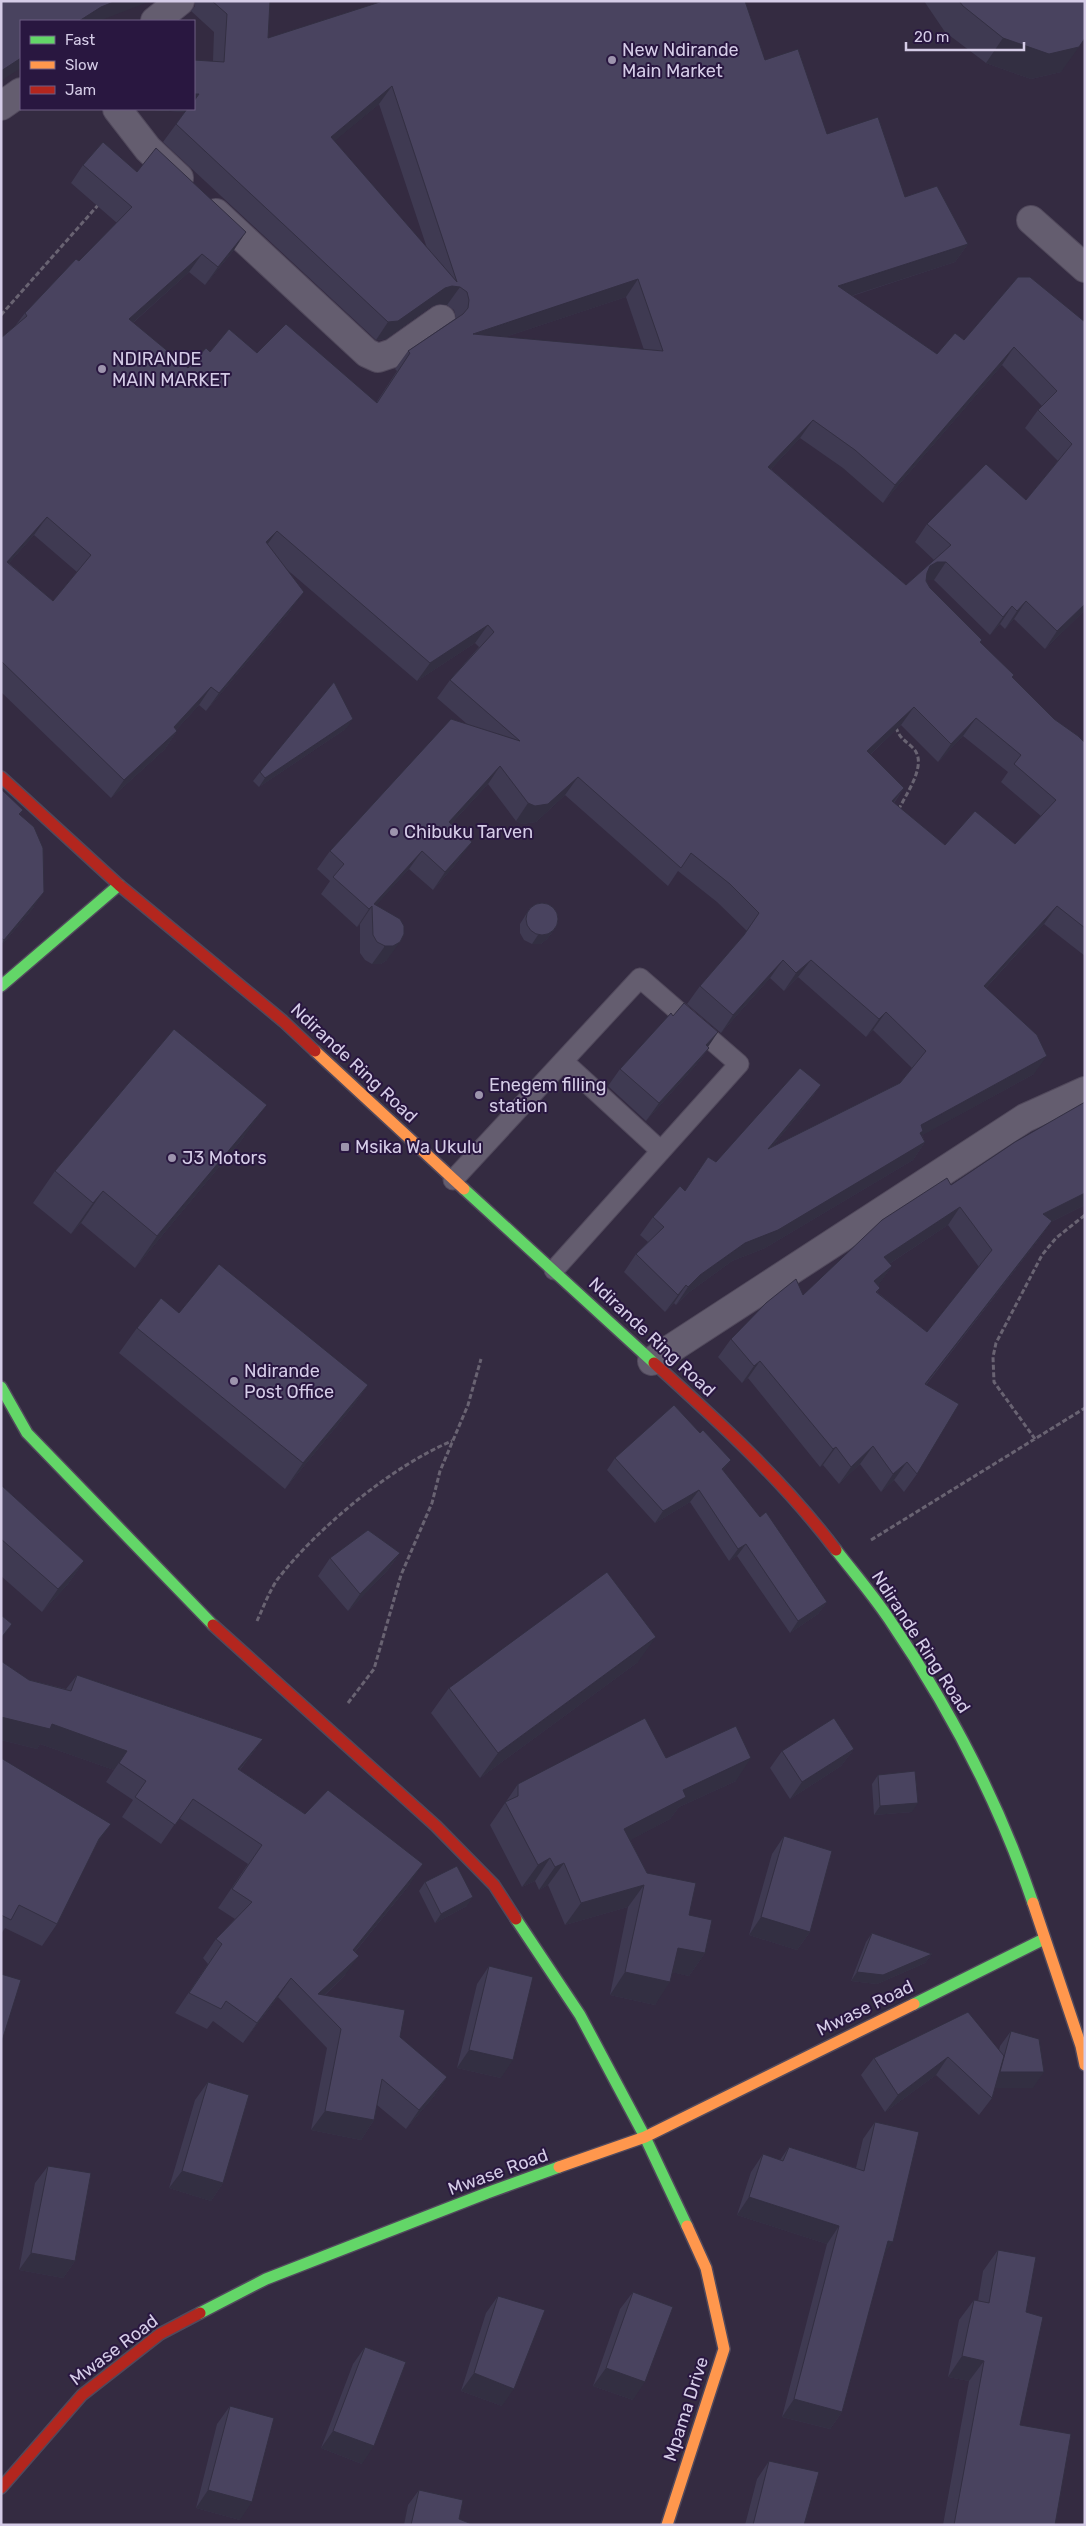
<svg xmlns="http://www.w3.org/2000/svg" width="1086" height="2526" font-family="Rubik,sans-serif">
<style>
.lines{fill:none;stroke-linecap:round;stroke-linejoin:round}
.lane-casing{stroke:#51495c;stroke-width:21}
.street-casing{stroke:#51495c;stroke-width:30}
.fast-casing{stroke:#51495c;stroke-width:14}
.slow-casing{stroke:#51495c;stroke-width:14}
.jam-casing{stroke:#51495c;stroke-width:14}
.path{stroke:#696372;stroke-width:3;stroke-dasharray:5 2.5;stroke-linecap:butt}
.lane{stroke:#645d6f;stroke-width:19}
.street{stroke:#645d6f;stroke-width:28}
.fast{stroke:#63d668;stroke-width:11}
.slow{stroke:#ff974d;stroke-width:11}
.jam{stroke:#b3261e;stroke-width:11}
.wall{fill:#3f3a52;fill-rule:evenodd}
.shaded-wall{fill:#332f42}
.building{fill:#49435f;stroke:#332f42;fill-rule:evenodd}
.poi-dot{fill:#9d94ad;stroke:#291740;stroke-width:2}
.labels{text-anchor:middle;stroke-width:4;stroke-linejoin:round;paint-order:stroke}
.poi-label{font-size:18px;fill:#d5cce7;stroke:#291740;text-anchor:start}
.street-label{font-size:18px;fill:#d5cce7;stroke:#291740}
</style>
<rect width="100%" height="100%" fill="#342b41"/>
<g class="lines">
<defs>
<path id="lane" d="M563,1061l98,90
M453,1180l187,-202 99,86 -185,206"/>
<path id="street" d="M155,21l25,-20
M1,106l20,-14
M117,109l31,40 31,29
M216,213l151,140 11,5 15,-5 48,-34
M1031,220l54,48
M652,1361l373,-243 60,-27"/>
<path id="fast" d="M1,986l118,-101
M464,1189l190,174
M1,1387l26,46 186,192
M836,1550c18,23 37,45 53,69 60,88 110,183 144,284
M516,1919l64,96 65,122 42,89
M914,2004l130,-65
M200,2313l66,-34 221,-86 72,-26"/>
<path id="slow" d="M315,1051l149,138
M1033,1903l48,143 4,19
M559,2167l86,-30 269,-133
M667,2525l57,-176 -18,-81 -19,-42"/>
<path id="jam" d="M1,777l118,108 164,136 32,30
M654,1363c64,58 129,117 182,187
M213,1625l223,201 58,59 22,34
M1,2488l81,-93 78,-61 40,-21"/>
</defs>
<use href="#lane" class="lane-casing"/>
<use href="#street" class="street-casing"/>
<use href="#fast" class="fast-casing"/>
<use href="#slow" class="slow-casing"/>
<use href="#jam" class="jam-casing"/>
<path class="path" d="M1,315l98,-111
M896,727c3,11 10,14 17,21 16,16 -8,47 -15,63
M1035,1439l-41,-57 -1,-25 3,-14 46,-88 14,-17 29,-23
M871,1540l214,-132
M257,1621c6,-13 12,-29 20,-41 40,-52 115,-114 175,-139
M348,1703l26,-34 27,-94 31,-72 8,-32 28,-66 13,-46"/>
<use href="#lane" class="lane"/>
<use href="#street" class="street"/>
<use href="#fast" class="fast"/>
<use href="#slow" class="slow"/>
<use href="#jam" class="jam"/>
</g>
<path class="wall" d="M195,1h75l-2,37 497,22 62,74 78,63 63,47 -13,18 -103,34 85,58 27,-14 121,-18v288l-40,39 -31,-30 -9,10 -5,-5 -10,11 -56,-55h-8l4,8 52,52 -2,3 32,34 42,42 31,24v213l-41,-32 -58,64 48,86 -112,61 3,7 -12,18 -148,88 -33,13 -44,32 -12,12 -2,-2 -9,9 -41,-40 12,-18 12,-12 -8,-7 13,-18 32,-26 23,-34 8,5 105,-77 -13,18 -36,44 128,-64 12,-15 -39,-38 -7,7 -68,-60 -14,14 -14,-13 -49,55 -34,-29 13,-18 42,-48 5,-7 -30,-29 -39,-31 -10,15 -103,-91 -29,27 -14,2 -6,-3 -28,-37 -37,40 8,36 -26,30 -24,-21 -33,36 11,55 -6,4h-9l-7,-4 -5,-7v-29l-3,3 -36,-33 9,-13 -13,-12 13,-18 137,-127 -30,-26 13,-18 29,-33 -4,-4 -58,38 -133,-114 7,43 -85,101 -7,-6 -23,25 1,1 -12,18 -54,49 -110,-106v-354l14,-12 10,-13 54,-52 38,-38 -46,-40 12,-18 54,7 97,78 -29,35 -16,-13 -56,51 55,45 22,-16 47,1 119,50 21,-32 -2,-2 13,-18 48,-33 -2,-8 -7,-5 -8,-1 -7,2 -46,33 -10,1 -213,-198 22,-30 -31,-2v-1h40l19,-48 1,-29 -23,-21 4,-5zM379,104l48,144 -93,-107zM626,297l18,53 -139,-13zM1002,365l40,41 -4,4 -13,18 33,33 -32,39 -99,24 -12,18 19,18 -28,25 -135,-116 29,-31 43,30 40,35zM34,535l43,37 -24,29 -44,-38zM901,725l37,37 25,-26 45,36 -7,10 40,34 -26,28 -70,1 -51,-42 10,-15 -34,-33z
M924,1h161l-24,71 -30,7 -45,-16 -41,-31z
M347,728l-88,59 -6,-6 7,-9z
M1,789l22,21 -3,4 14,93 -33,39z
M530,908l24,22 -7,9 -6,5h-9l-8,-4 -4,-7v-9z
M708,1047l1,1 -13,17 -50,56 -38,-35 12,-17z
M1085,1102v103l-34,17 -12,17 -113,146 -9,89 -13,18 -10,-12 -13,12 -21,-28 -21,20 -16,-19 -3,2 -72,-89 -6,5 -24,-26 13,-18 72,-44 148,-110zM948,1225l31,42 -52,65 -50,-40 3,-4 -2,-3 14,-19 -3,-2z
M244,1137l-109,131 -54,-45 -10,11 -38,-31 22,-32z
M179,1313l189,72 -18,25 -65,79 -166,-136 18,-25z
M700,1433l31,27 -8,11 104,131 -9,12 -28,19 -53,-77 -8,5 -39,-59 -35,21 -48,-53 8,-12z
M1,1485l83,76 -16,23 -26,28 -41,-36z
M400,1553l-13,18 -39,40 -30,-35 12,-18z
M1,1661l28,19 37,9 11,-14 186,64 -14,19 -9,12 170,114 -55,68 -10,23 -21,21 76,41 47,40 -13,19 -28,33 -29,-24 -3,15 -13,20 -50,-10 16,-82 -49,-51 -35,46 -30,-22 -6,8 -32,-16 33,-49 -5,-6 13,-19 19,-20 -17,-11 30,-44 -69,-46 -18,26 -39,-27 11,-17 -27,-18 8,-12 -74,-26 -3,5 -36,-9z
M638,1662l-158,116 -49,-65 18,-25z
M854,1749l-13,17 -51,33 -20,-31 12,-17z
M1,1758l94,88 -38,78 -15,22 -37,-18 -4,6z
M666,1758l70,23 -57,26 -9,12 -40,21 17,33 42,42 16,38 -16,23 -17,-4 -17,33 -45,-10 18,-88 -63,18 -17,-40 -9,5 -4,-9 -13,6 -32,-62 28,-41z
M878,1775l34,37 -38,3 -2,-31z
M784,1836l26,96 -13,18 -48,-15 23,-81z
M425,1882l42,24 -32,17 -16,-32z
M872,1933l60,21 -7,9 -48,21 -26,-3 15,-39z
M489,1966l12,112 -44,-10 20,-84z
M1011,2031l22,57h-38l-3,10 -13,17 -43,-40 -51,37 -24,-37 13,-17 125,-8 1,-4z
M208,2082l15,101 -12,18 -42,-13 26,-88z
M875,2122l9,133 -42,157 -12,17 -48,-12 45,-173 -90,-29 14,-43 12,-18 17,6 9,-13 67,21 7,-29z
M48,2166l27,95 -12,17 -44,-8 16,-87z
M998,2250l28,62 -6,113 35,100h-112l26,-144 -21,-4 11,-57 15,-20 4,1 5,-30z
M633,2292v108l-40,-14 27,-77z
M498,2296l4,110 -41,-15 25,-78z
M365,2347l-3,117 -41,-16 32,-84z
M230,2406l10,114 -44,-12 21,-84z
M769,2461l35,64h-59l12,-46z
M419,2490l40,29 15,6h-70l4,-20z"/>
<path class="shaded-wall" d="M116,1h35l-52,20h-20l22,-14z
M1003,38l76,9 -18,25 -30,7 -45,-16z
M21,58v10l-20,13v-10z
M392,86l-13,18 -61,51 13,-18z
M194,94h5l-5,8z
M155,109h34l-2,3 -33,-2z
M246,232l-12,18 -29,35 13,-18z
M968,244l-13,18 -129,42 12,-18z
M202,254l-13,18 -72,65 12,-18z
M638,279l-12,18 -166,55 13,-18z
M452,286l8,1 -13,18 -8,-1 -7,2 -46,33 -10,1 12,-18 57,-34z
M1014,347l-12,18 -119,138 12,-18z
M813,420l-13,18 -44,47 12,-18z
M47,517l-13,18 -33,37 6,-10z
M277,531l-13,18 2,-7z
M937,562h9l-12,18h-9l-7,4 12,-18z
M304,592l-13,18 -85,101 13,-18z
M1026,601l-12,18 -9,10 12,-18z
M1085,604v6l-40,39 12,-18z
M1012,606l-12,18 -10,11 13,-18z
M488,625l-13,18 -58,38 13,-18z
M211,687l-12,18 -36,39 14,-13 -12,18 -54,49 13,-18z
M914,707l-13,18 -46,44 12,-18z
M976,718l-13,18 -25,26 13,-18z
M353,719l-6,9 -88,59 6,-9z
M500,766l-12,18 -52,56 13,-18z
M578,777l-13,18 -29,27 -14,2 -6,-3 12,-18z
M904,788l-13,18 1,-5z
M472,842l-13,18 -26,30 12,-18z
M422,851l-13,18 -37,41v-4z
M44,892l-10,15 -33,39v-1l3,-5z
M372,906l-12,18 -3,3 12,-18z
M1057,906l-13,18 -73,80 13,-18z
M554,930l-7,9 -6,5h-9l6,-9z
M400,942l-13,18 -6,4h-9l13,-18z
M783,960l-13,18 -49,55 12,-18z
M811,960l-13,17 -14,14 12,-18z
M886,1012l-13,18 -7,7 13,-18z
M718,1032l-12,18v-5z
M709,1048l-13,17 -50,56 13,-18z
M1047,1056l-13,18 -115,63 2,-12z
M821,1085l-13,18 -52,64 12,-18z
M267,1105l-23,32 -109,131 22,-32z
M925,1142l-12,18 -148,88 -33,13 -44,32 -12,12 12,-18 12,-12 45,-32z
M103,1191l-22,32 -10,11 22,-31z
M1085,1193v12l-34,17 -12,17 -127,163 131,-188z
M960,1207l-12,18 -76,50 12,-18z
M892,1266l-13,18 -18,15 13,-18z
M686,1285l-12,18 -9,9 13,-17z
M760,1361l-12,17 -6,5 12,-17z
M368,1385l-18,25 -65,79 18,-26z
M873,1446l-13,18 -21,20 12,-17z
M836,1447l-13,18 -3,2 13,-18z
M731,1460l-8,12 -1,-3z
M907,1462l-13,18 -13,12 12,-18z
M699,1490l-9,12 -35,21 8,-12z
M746,1544l-9,12 -8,5 9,-12z
M400,1553l-13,18 -39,40 12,-17z
M84,1561l-16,23 -26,28 16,-23z
M827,1602l-9,12 -28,19 8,-12z
M12,1624l-11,16v-2z
M656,1637l-18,25 -158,116 18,-25z
M1,1717l51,7 75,27 -13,19 -74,-26 -3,5 -36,-9z
M263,1739l-14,19 -24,30 13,-19z
M854,1749l-13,17 -51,33 12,-17z
M751,1758l-15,23 -57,26 -9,12 -62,33 16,-23 59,-39z
M918,1803l-6,9 -38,3 6,-9z
M111,1824l-15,22 3,-7z
M550,1858l-15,23 -13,6 16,-22z
M564,1863l-16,22 -9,5 16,-23z
M423,1864l-13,20 -70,86 13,-20z
M644,1885l-16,22 -63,18 16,-22z
M473,1897l-6,9 -32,17 6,-9z
M761,1917l49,15 -13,18 -48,-15z
M678,1948l27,5 -16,23 -27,-6z
M932,1954l-7,9 -48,21 -26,-3 6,-9z
M359,1956l-14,19 -29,28 2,-9z
M625,1972l45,10 -15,23 -45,-10z
M291,1978l-13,19 -35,46 14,-20z
M469,2050l44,10 -12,18 -44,-10z
M948,2057l-12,18 -51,37 13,-17z
M999,2072h45l-11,16h-45z
M447,2077l-13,19 -28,33 13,-19z
M325,2111l49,9 -13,20 -50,-10z
M182,2171l41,12 -12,18 -42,-13z
M749,2197l90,29 -12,18 -90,-29z
M888,2241l5,1 -13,18z
M31,2253l44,8 -12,17 -44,-8z
M962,2356l22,5 -15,20 -21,-4z
M606,2368l39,14 -12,18 -40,-14z
M474,2373l40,16 -12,17 -41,-15z
M794,2399l48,13 -12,17 -48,-12z
M333,2431l41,15 -12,18 -41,-16z
M208,2490l44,12 -12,18 -44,-12z"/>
<path class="building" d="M1,1h115l-15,6 -22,14h-58v37l-20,13z
M212,1h58l-2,37 115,-37h362l20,59 33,-11 29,85 51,-17 27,80 32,-11 31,58 -130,42 99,68 18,-21 9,7 54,-63h12l55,45v282l-28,27 -31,-30 -9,10 -5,-5 -9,11 -57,-55h-9l-7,4 -3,7 -1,8 4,7 52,52 -2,2 34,33 -2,2 42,42 24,17 7,7v185l-28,-22 -73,80 53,49 10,21 -126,69 2,6 -3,2 5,9 -147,88 -33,13 -45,32 -12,12 -2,-2 -8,10 -42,-41 28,-27 -11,-10 27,-31 5,5 23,-34 8,5 84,-94 21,17 -53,64 132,-66 26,-32 -40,-39 -7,7 -68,-59 -15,13 -13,-13 -50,55 -33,-29 44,-51 15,-22 -29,-29 -39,-31 -10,15 -103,-91 -30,27 -13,2 -7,-3 -28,-37 -51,56 23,20 -27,30 -23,-21 -48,53 26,15 4,7v8l-4,8 -7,4h-8l-8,-4 -4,-7 -1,-29 -3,3 -36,-32 11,-13 -14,-13 121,-132 69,22 -70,-61 44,-48 -6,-7 -58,38 -153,-132 -11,11 38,50 -85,101 -8,-6 -37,40 3,4 -53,49 -123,-119v-323l26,-22 -2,-3 51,-54 3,2 53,-54 -49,-42 20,-23 34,30 19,-24 90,84 -28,35 -16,-13 -73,65 59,49 18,-20 4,4 19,-23 28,24 29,-29 91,79 33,-50 -2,-2 55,-37 5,-6 1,-8 -2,-8 -7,-5 -8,-1 -7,2 -47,33 -10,1 -212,-198 11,-15h7v-8l5,-7h-5v-34l30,2 3,-48zM392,86l65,196 -126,-145zM638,279l25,72 -190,-17zM1014,347l43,44 -19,19 34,34 -46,56 -40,-36 -59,60 24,21 -45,40 -138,-118 45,-47 42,30 40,35zM47,517l44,38 -38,46 -46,-39zM914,707l37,37 25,-26 45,37 -7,9 42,36 -41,44 -40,-33 -30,34 -53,-44 12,-13 -37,-37z
M959,1h126v37l-6,9 -30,7 -46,-16 -40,-32z
M334,682l19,37 -88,59 -5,-6z
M1,789l22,21 -4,4 15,13 9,21 1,44 -40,48 -3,-2z
M526 919a16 16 0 1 1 32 0a16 16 0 1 1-32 0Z
M684,1003l34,29 -12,13 3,3 -50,55 -39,-34 51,-56 2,3z
M174,1029l93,76 -110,131 -54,-45 -10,12 -38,-32z
M1085,1102v91l-42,21 9,7 -127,163 34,20 -42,70 -10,-12 -14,12 -20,-28 -22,21 -15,-20 -3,2 -73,-88 -6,5 -23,-27 35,-36 30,-24 7,16 79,-75 65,-42 4,7 64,-43zM960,1207l32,43 -65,82 -51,-40 4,-4 -6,-7 18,-15 -8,-9z
M219,1264l149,121 -65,78 -166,-135 24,-30 18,15z
M674,1405l26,28 3,-3 28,30 -9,9 38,48 6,-5 61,90 -29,19 -52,-77 -8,5 -39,-59 -36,21 -48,-53z
M1,1485l83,76 -26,28 -57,-50z
M368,1530l32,23 -40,41 -30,-36z
M607,1572l49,65 -158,116 -49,-65z
M1,1615l11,9 -11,14z
M1,1661l28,19 42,11 6,-16 186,64 -25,30 67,45 23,-24 95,74 -70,86 6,6 -41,38 87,16 -5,27 47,40 -28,33 -37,-31 -8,41 -49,-9 16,-82 -50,-51 -34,45 -31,-22 -5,8 -32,-16 33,-49 -6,-5 36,-37 -20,-13 30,-44 -69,-46 -18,26 -40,-28 11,-16 -27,-18 8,-12 -75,-27 -2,5 -49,-12z
M645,1718l21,40 70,-32 15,32 -68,32 3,7 -62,32 23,44 49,10 -7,32 23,5 -7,33 -27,-5 -8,34 -45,-10 19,-87 -63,18 -17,-40 -9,4 -5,-9 -12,7 -33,-63 13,-6v-12z
M834,1718l20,31 -52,33 -20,-31z
M1,1758l110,66 -12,15 -42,85 -38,-19 -8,15 -10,-5z
M915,1771l3,32 -38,3 -2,-31z
M784,1836l48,15 -22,81 -49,-15z
M457,1866l16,31 -32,17 -16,-32z
M872,1933l60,21 -49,21 -26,-3z
M489,1966l44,11 -20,83 -44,-10z
M1,1974l20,6 -20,64z
M968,2012l36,44 -12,42 -44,-41 -50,38 -24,-37z
M1011,2031l28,8 5,33h-44z
M208,2082l41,13 -26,88 -41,-12z
M875,2122l44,10 -26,110 -5,-1 -46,171 -48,-13 45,-173 -90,-29 14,-43 20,7 6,-14 75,24z
M48,2166l43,7 -16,88 -44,-8z
M998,2250l38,7 -10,55 17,5 -23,108 51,9 -16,91h-101l30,-164 -22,-5 12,-56 15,3z
M633,2292l40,15 -28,75 -39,-14z
M498,2296l47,14 -31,79 -40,-16z
M365,2347l41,15 -32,84 -41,-15z
M230,2406l44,12 -22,84 -44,-12z
M769,2461l50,11 -15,53h-51z
M419,2490l44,10 -4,19 15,6h-63z"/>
<g class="poi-dot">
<circle cx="612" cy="60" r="5"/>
<circle cx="102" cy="369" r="5"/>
<circle cx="394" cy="832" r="5"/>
<circle cx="479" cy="1095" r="5"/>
<rect x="340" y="1142" width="10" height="10" rx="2.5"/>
<circle cx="172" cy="1158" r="5"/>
<circle cx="234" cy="1381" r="5"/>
</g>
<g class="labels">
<g class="poi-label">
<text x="622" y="56">New Ndirande<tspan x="622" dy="21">Main Market</tspan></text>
<text x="112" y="365">NDIRANDE<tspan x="112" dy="21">MAIN MARKET</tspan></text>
<text x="404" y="838">Chibuku Tarven</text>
<text x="489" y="1091">Enegem filling<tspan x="489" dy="21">station</tspan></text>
<text x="355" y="1153">Msika Wa Ukulu</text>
<text x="182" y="1164">J3 Motors</text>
<text x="244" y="1377">Ndirande<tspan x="244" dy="21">Post Office</tspan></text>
</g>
<g class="street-label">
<text transform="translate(354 1063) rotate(43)" y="6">Ndirande Ring Road</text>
<text transform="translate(652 1337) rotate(43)" y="6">Ndirande Ring Road</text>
<text transform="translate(921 1642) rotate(57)" y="6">Ndirande Ring Road</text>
<text transform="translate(865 2008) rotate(-26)" y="6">Mwase Road</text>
<text transform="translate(498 2172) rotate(-20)" y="6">Mwase Road</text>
<text transform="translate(114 2350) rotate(-37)" y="6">Mwase Road</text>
<text transform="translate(686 2409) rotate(-72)" y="6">Mpama Drive</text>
</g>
</g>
<rect width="1086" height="2526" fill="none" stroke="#d5cce7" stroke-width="5"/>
<rect x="20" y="20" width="175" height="90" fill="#291740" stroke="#6e5f83"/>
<rect x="30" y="36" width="25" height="8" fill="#63d668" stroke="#6e5f83"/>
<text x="65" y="45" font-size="15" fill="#d5cce7">Fast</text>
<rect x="30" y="61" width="25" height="8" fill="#ff974d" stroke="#6e5f83"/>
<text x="65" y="70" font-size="15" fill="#d5cce7">Slow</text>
<rect x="30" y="86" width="25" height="8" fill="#b3261e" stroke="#6e5f83"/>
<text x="65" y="95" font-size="15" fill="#d5cce7">Jam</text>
<path d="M906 42v8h118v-8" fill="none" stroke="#d5cce7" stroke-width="2.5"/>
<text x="914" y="42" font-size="15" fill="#d5cce7" stroke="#291740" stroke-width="4" paint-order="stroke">20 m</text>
</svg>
